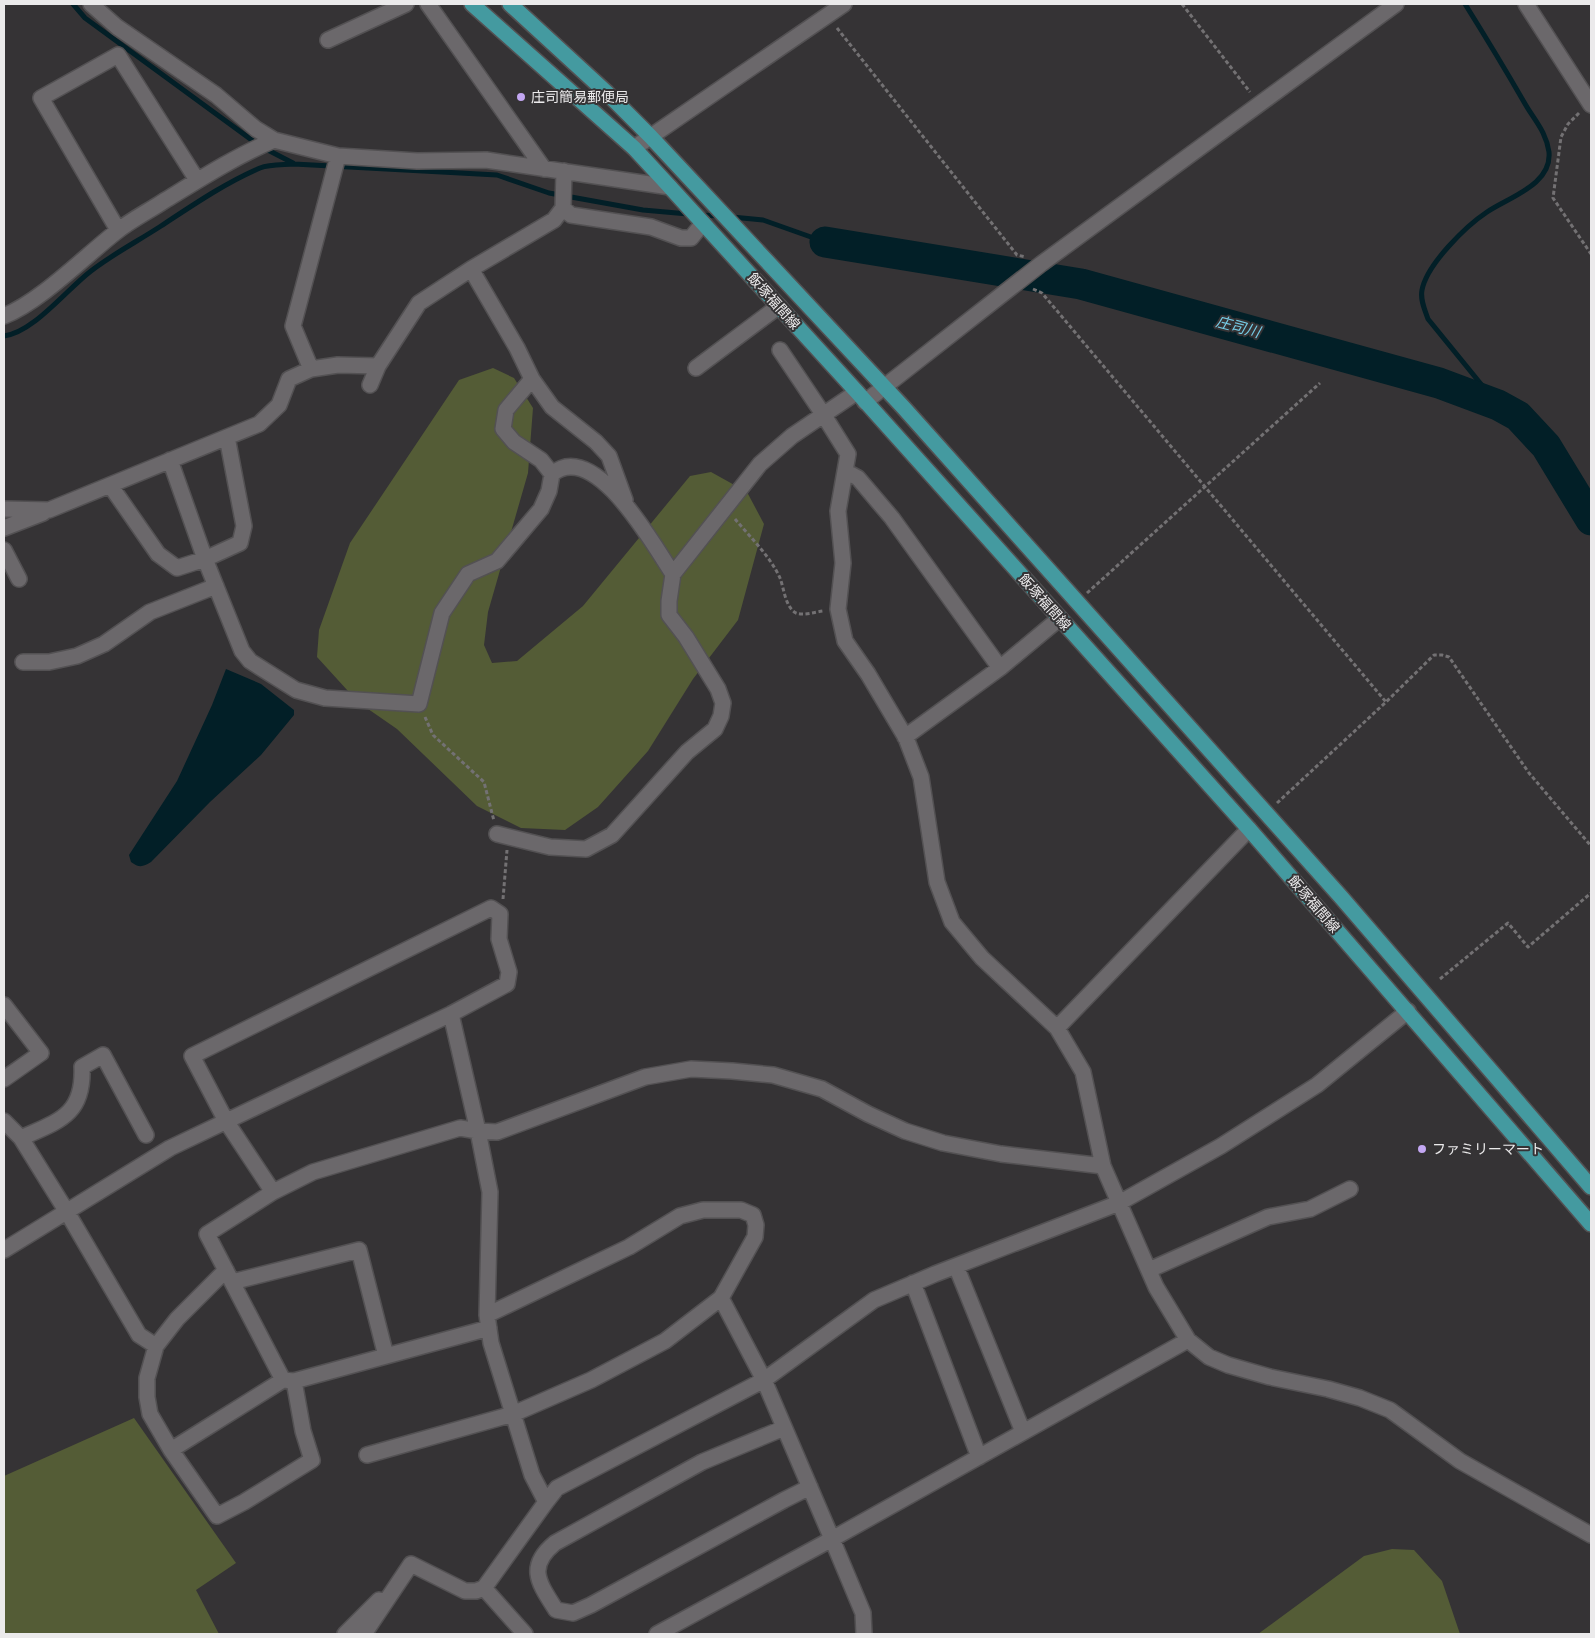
<svg xmlns="http://www.w3.org/2000/svg" width="1595" height="1638" font-family="'Fira Sans','Noto Sans JP',sans-serif">
<style>
.green{fill:#545c36}
.water{fill:#021f27}
.lines{fill:none;stroke-linecap:round;stroke-linejoin:round}
.stream{stroke:#021f27;stroke-width:5}
.river{stroke:#021f27;stroke-width:31}
.minor-casing{stroke:#535153;stroke-width:18}
.major-casing{stroke:#535153;stroke-width:18}
.path{stroke:#737173;stroke-width:3;stroke-dasharray:4 2.5;stroke-linecap:butt}
.minor{stroke:#6b686b;stroke-width:15}
.major{stroke:#449aa0;stroke-width:15}
.poi-dot{fill:#c3a7f2;stroke:#353335;stroke-width:2}
.labels{text-anchor:middle;stroke-width:4;stroke-linejoin:round;paint-order:stroke}
.poi-label{font-size:14px;fill:#ebeaeb;stroke:#353335;text-anchor:start}
.street-label{font-size:14px;fill:#ebeaeb;stroke:#353335}
.water-label{font-size:15px;font-style:italic;fill:#76cde7;stroke:#353335}
</style>
<rect width="100%" height="100%" fill="#353335"/>
<path class="green" d="M493,368l21,10 19,30 -5,65 -40,139 -4,33 8,18 25,-2 66,-55 107,-130 21,-4 36,20 17,32 -26,96 -45,59 -45,72 -50,56 -33,23 -44,-2 -44,-22 -80,-77 -39,-27 -41,-45 2,-27 31,-87 109,-163z
M134,1418l102,145 -40,27 23,44h-215v-158z
M1392,1549l22,1 28,31 18,53h-202l106,-78z"/>
<path class="water" d="M226,669l35,15 33,26v5l-33,40 -51,47 -59,60c-8,5 -12,6 -20,0l-2,-7 48,-74 35,-76z"/>
<g class="lines">
<path class="stream" d="M73,4l12,14 175,128 33,17
M1465,4c20,32 40,65 59,98 10,18 22,29 25,50 3,33 -40,45 -62,60 -21,14 -60,52 -65,78 -2,10 3,20 6,29l70,86
M699,215l22,1
M732,217l31,3 62,22
M4,336c30,-4 62,-46 87,-65 22,-17 47,-30 70,-45 32,-21 64,-43 99,-58 10,-4 23,-3 34,-4l203,11 52,18 94,17 45,4"/>
<path class="river" d="M825,242l256,42 358,99 59,22 20,11 28,30 45,74"/>
<defs>
<path id="minor" d="M91,4l26,23 99,68 40,34 18,11 64,16 79,5 69,-1 184,27
M428,4l116,165
M1526,4l65,101
M328,40l78,-36
M634,148l210,-144
M563,208l8,7 80,12 30,11h10l12,-15
M118,230l-77,-132 77,-43 79,125
M4,316c37,-15 80,-59 112,-84 15,-12 33,-21 48,-31 36,-22 72,-45 110,-61
M780,350l43,64 25,40 -10,57 5,52 -5,46 7,32 23,33 38,64 15,39 16,105 15,40 30,36 75,70 26,44 20,94 53,121 32,53 21,17 19,8 42,12 58,12 32,9 30,12 70,51 131,74
M696,368l83,-62
M311,369l27,-4 40,1 41,-63 52,-34 83,-49 9,-12 1,-37
M532,379l20,28 44,35 13,14 16,44
M370,385l8,-19
M865,402l176,-138 355,-260
M170,460l35,99 37,92 8,10 46,29 29,8 94,6 23,-91 26,-39 29,-13 44,-52 8,-18 3,-17 -11,-14 -27,-18 -11,-13 3,-19 26,-31 -15,-31 -46,-79
M845,471l13,7 34,40 108,150
M552,474c43,-36 102,72 121,100
M110,485l48,69 19,14 28,-9 35,-16 4,-17 -17,-89
M4,509l45,1 210,-86 20,-19 10,-26 22,-10 -18,-43 45,-170
M4,528l39,-15
M4,550l15,29
M23,662h26l28,-6 27,-12 46,-32 66,-26
M905,737l95,-69 60,-50
M497,834l53,13 36,2 26,-14 75,-83 28,-23 6,-13 2,-13 -5,-14 -32,-52 -17,-22v-14l4,-27 87,-110 32,-28 65,-44
M4,1005l37,48 -37,26
M451,1014l27,117 12,61 -3,123 4,28 41,132 14,27 11,-14 207,-108 110,-80 61,-26 184,-71 102,-57 96,-61 91,-74
M1057,1028l192,-199
M4,1121l17,17 46,74 72,123 17,11
M21,1138c38,-17 63,-23 61,-71l21,-12 43,80
M4,1250l166,-102 281,-134 56,-30 2,-12 -10,-33 1,-25 -9,-6 -299,148 34,65 47,71
M956,1266l67,166
M226,1270l-49,49 -21,27 -9,32v19l3,17 21,36 46,66 27,-14 68,-42 -9,-29 -9,-50
M1149,1270l119,-53 42,-8 40,-20
M232,1282l127,-32 27,106
M913,1283l66,174
M487,1315l142,-68 51,-31 23,-6h38l12,5 3,10 -1,12 -34,61 43,82 68,159 31,74 1,21
M283,1380l-76,-146 66,-42 40,-20 147,-44 18,3 19,1 148,-55 46,-8 41,2 41,4 49,14 46,25 37,17 38,12 58,11 102,12
M784,1428l-82,34 -147,81c-29,24 -16,40 1,67l17,3 18,-8 193,-105 26,-13
M171,1450l112,-70 11,1 195,-53
M367,1455l146,-41 78,-34 74,-39 56,-43
M345,1634l34,-34
M364,1634l47,-70 54,27h11l8,-3
M525,1634l-41,-46 62,-86
M657,1634l175,-95 356,-199"/>
<path id="major" d="M472,4l162,144 36,39 187,205 392,437 342,395
M510,4l97,89 44,44 252,270 438,490 250,290"/>
</defs>
<use href="#minor" class="minor-casing"/>
<use href="#major" class="major-casing"/>
<path class="path" d="M1182,4l68,88
M837,28l180,227 9,2
M1579,113l-11,11 -7,13 -8,61 38,56
M1033,289l9,4 344,409
M735,519c15,18 35,37 45,59 4,10 5,29 16,35 7,3 19,-1 27,-2
M1087,593l233,-210
M425,717l8,18 51,47 10,39
M1277,803l109,-101 48,-47h8l7,2 80,116 62,73
M503,899l4,-49
M1440,979l68,-56 20,24 63,-54"/>
<use href="#minor" class="minor"/>
<use href="#major" class="major"/>
</g>
<g class="poi-dot">
<circle cx="521" cy="97" r="5"/>
<circle cx="1422" cy="1149" r="5"/>
</g>
<g class="labels">
<g class="poi-label">
<text x="531" y="102">庄司簡易郵便局</text>
<text x="1432" y="1154">ファミリーマート</text>
</g>
<g class="street-label">
<text transform="translate(774 301) rotate(48)" y="5">飯塚福間線</text>
<text transform="translate(1045 602) rotate(48)" y="5">飯塚福間線</text>
<text transform="translate(1314 904) rotate(49)" y="5">飯塚福間線</text>
</g>
<g class="water-label">
<text transform="translate(1238 327) rotate(15)" y="5">庄司川</text>
</g>
</g>
<rect width="1595" height="1638" fill="none" stroke="#ebeaeb" stroke-width="10"/>
</svg>
